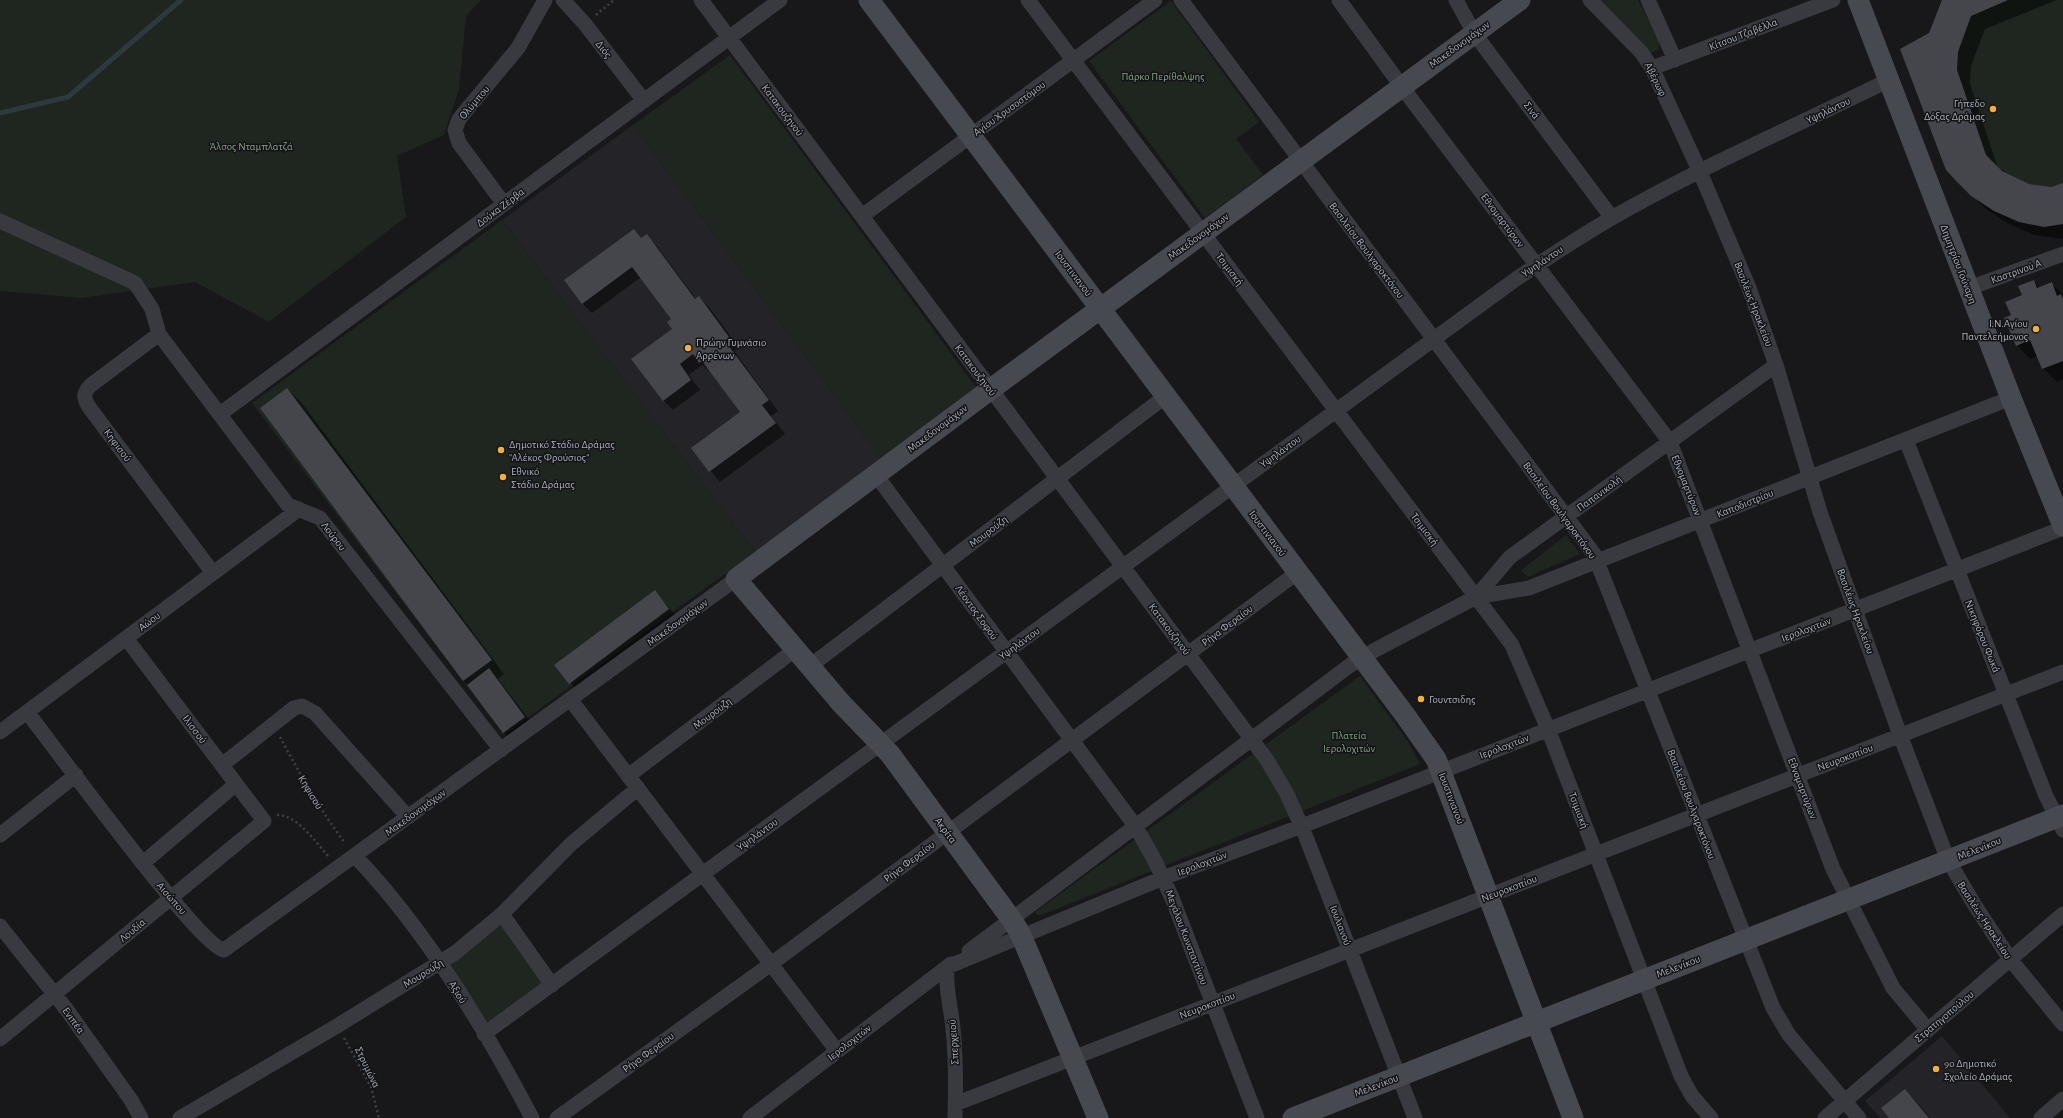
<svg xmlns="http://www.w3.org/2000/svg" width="2063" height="1118" font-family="'Alegreya Sans',sans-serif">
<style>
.built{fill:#242428}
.green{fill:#1e261f}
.shadow{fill:#0007}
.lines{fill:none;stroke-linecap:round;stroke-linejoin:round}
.stream{stroke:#2e383f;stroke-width:5}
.building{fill:#44464b}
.path{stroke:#3f4147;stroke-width:2.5;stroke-dasharray:2 3;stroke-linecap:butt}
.street{stroke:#393a40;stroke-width:15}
.secondary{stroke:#474950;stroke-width:21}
.poi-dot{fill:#f6af35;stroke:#131316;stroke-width:1.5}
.labels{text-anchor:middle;stroke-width:3;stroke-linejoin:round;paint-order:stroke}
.street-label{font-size:11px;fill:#aab0ba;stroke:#131316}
.park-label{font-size:11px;fill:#81a682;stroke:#131316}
.poi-label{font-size:11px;fill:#aab0ba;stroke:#131316;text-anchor:start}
</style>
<rect width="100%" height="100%" fill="#18181b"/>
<path class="built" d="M633,125l249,334 -127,93 -253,-332z
M1942,1036l68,82h-130l-15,-17z"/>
<path class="green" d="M0,0h481l-15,16 -7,73 -15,46 -47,21 9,61 -137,105 -74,-40 -114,16 -81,-7z
M1599,0h39l20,38 2,5 -2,7 -8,3z
M1942,0h121v224l-19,3 -73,-31 -15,-14 -10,-12 -46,-121 29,-16z
M1171,1l88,121 -23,17 27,36 -58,43 -116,-157z
M730,55l246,332 -94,72 -249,-334z
M502,220l253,332 -251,183 -252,-332z
M1566,535l14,19 -52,23 -7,-7z
M1360,676l48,66 12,22 -381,152 -4,-4z
M502,922l42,59 -58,42 -36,-57z"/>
<path class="shadow" d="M1943,0h114l-72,29 -14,37 -1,18 28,84 30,17 23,3 12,-4v55l-29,-4 -25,-11 -23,-15 -15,-14 -41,-161z
M634,230l8,9 5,-3 10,10 39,53 3,-2 10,10 30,41 -5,3 44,60 -7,5 14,18 -65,48 -28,-34 49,-36 -30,-41 -1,1 -8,-7 -13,10 11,15 -27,20 -10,-10 11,-71 -2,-9 -31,-43 -49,36 -10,-10z
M2034,281l6,7 11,-5 12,12v84l-6,3 -14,-14 -5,-12 -8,3 -13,-14 -5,-29 11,-21z
M287,389l14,13 203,272 -6,5 37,48 -21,16 -10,-10 -40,-52 -202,-273z
M655,591l24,29 -99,74 -24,-29z
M1905,1090l10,10 15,18h-40z"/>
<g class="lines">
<path class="stream" d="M0,113l68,-16 113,-97"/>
</g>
<path class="building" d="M1942,0h66l-37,16 -13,36 -1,18 29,85 16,16 27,13 22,3 12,-4v41l-19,3 -25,-5 -25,-11 -23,-15 -25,-26 -46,-121 29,-16z
M634,229l7,9 6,-4 48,65 4,-3 30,41 -4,4 44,59 -7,5 14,18 -67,49 -18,-24 49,-36 -38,-51 -3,2 -6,-9 -13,10 11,16 -28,21 -32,-42 41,-30 -5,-7 4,-3 -39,-52 -50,37 -18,-24z
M2034,280l3,8 15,-6 5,14 4,-2 2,5v62l-21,8 -12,-29 -14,6 -12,-28 7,-3 -6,-13 17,-7 -4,-9z
M287,388l205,272 -29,21 -203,-273z
M655,590l14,19 -100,75 -15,-19z
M489,668l36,49 -22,16 -36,-48z
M1905,1089l24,29h-40l-8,-10z"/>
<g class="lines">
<path class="path" d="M596,15l18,-15
M280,737c20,37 40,73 65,106
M277,815c21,0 39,28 52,42
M344,1038l27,49 8,31"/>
<path class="street" d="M563,0l22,24 59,77
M701,0l566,760 20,34 17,38 111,286
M1028,0l484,645 36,84 133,347 11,20 19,22
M1181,0l413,554 179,454 16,27 70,83
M1339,0l63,87 268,355 163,427 60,119 35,42
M1456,0l18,33 138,185
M1590,0l51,52 11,16 48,104 49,116 27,77 44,147 80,223 48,125 26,44 36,55 53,65
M1648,0l27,60
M1652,68l181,-68
M504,204l-45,-61 -4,-13 4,-11 59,-71 27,-48
M862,216l293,-216
M0,221l135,62 17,26 7,25 129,171 32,13 181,232
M1969,288l94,-34
M159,334l-68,51c-8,8 -8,12 -2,22l124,166
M220,414l560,-414
M1906,440l140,356 17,34
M876,475l260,352 19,34 17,37 85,220
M1476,597l53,-9 482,-190
M810,666l356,-270
M570,699l267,352
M27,712c26,33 172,234 197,238l512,-371
M0,732l299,-223
M222,765l72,-57 8,-2 13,7 93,104
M628,776l168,-127
M0,835l76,-60
M355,856c69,72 131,174 177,262
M143,863l93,-79
M502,914l50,71
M0,926l67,84 64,90 10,18
M969,951l380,-285 26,-16 101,-53 34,-40 266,-192
M484,1034l1032,-755c31,-21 62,-41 94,-60 90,-52 186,-93 279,-139
M0,1039l264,-218 -138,-183
M955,1104l1108,-432
M180,1118l157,-92 118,-73 47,-39 69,-70 67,-56
M557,1118l214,-154 527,-392
M750,1118l201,-154
M955,1118c1,-30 1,-60 -2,-90 -2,-20 -8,-40 -6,-61l216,-89 139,-52 761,-298
M1825,1118l238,-204
M2041,1118l22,-19"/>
<path class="secondary" d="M869,0l536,715 31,44 137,359
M1858,0l153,398 52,128
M1098,1118l-77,-183 -9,-15 -122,-166 -49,-51 -105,-124 255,-190 529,-389
M1293,1118l770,-303"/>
</g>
<g class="poi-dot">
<circle cx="1993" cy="109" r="4"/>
<circle cx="2036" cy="329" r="4"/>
<circle cx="688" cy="348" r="4"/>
<circle cx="501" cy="450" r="4"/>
<circle cx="503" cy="477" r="4"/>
<circle cx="1421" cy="699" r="4"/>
<circle cx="1936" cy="1069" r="4"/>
</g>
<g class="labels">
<g class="street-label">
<text transform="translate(1743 34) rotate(-21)" y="4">Κίτσου Τζαβέλλα</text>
<text transform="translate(1459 44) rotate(-36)" y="4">Μακεδονομάχων</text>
<text transform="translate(604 49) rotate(52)" y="4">Διός</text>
<text transform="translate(1656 79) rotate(63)" y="4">Αβέρωφ</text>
<text transform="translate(474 102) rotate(-50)" y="4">Ολύμπου</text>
<text transform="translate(1009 108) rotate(-36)" y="4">Αγίου Χρυσοστόμου</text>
<text transform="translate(783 110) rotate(53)" y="4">Κατακουζηνού</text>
<text transform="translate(1532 110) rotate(53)" y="4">Σινά</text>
<text transform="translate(1828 110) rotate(-26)" y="4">Υψηλάντου</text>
<text transform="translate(500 207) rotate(-37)" y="4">Δούκα Ζέρβα</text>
<text transform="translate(1503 220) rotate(53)" y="4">Εθνομαρτύρων</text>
<text transform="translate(1198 236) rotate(-36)" y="4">Μακεδονομάχων</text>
<text transform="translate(1367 250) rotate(53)" y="4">Βασιλείου Βουλγαροκτόνου</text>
<text transform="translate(1542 261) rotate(-34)" y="4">Υψηλάντου</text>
<text transform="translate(1959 264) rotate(69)" y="4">Δημητρίου Γούναρη</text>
<text transform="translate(1230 269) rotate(53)" y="4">Τσιμισκή</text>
<text transform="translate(2016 271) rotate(-20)" y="4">Καστρινού Α</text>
<text transform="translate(1074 273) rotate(53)" y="4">Ιουστινιανού</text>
<text transform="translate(1754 304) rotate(69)" y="4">Βασιλέως Ηρακλείου</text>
<text transform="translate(976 370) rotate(53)" y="4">Κατακουζηνού</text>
<text transform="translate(937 428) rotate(-37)" y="4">Μακεδονομάχων</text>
<text transform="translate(118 445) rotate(53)" y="4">Κηφισού</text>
<text transform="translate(1280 451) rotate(-36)" y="4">Υψηλάντου</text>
<text transform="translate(1687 485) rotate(68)" y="4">Εθνομαρτύρων</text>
<text transform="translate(1599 493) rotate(-36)" y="4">Παπανικολή</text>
<text transform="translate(1745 503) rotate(-22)" y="4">Καποδιστρίου</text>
<text transform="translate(1560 510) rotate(54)" y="4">Βασιλείου Βουλγαροκτόνου</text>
<text transform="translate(1425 529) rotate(53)" y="4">Τσιμισκή</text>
<text transform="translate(988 531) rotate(-37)" y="4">Μουρούζη</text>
<text transform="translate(1268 533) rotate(53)" y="4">Ιουστινιανού</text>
<text transform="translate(334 536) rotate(52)" y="4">Λούρου</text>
<text transform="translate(1856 611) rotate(70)" y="4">Βασιλέως Ηρακλείου</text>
<text transform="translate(977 612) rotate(54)" y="4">Λέοντος Σοφού</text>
<text transform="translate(149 621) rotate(-37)" y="4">Αώου</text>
<text transform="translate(677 622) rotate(-36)" y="4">Μακεδονομάχων</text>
<text transform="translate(1227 625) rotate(-37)" y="4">Ρήγα Φεραίου</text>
<text transform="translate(1170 629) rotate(53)" y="4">Κατακουζηνού</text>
<text transform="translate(1806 629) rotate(-21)" y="4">Ιερολοχιτών</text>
<text transform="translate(1983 636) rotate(68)" y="4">Νικηφόρου Φωκά</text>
<text transform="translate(1019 643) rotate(-36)" y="4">Υψηλάντου</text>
<text transform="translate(712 713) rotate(-37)" y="4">Μουρούζη</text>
<text transform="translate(195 729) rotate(53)" y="4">Ιλισσού</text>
<text transform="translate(1504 746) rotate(-21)" y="4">Ιερολοχιτών</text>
<text transform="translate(1845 757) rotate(-21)" y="4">Νευροκοπίου</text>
<text transform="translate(1803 788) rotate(69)" y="4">Εθνομαρτύρων</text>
<text transform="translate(311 792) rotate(59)" y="4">Κηφισού</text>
<text transform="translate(1452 798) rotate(69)" y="4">Ιουστινιανού</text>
<text transform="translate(1692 804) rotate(69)" y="4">Βασιλείου Βουλγαροκτόνου</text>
<text transform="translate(1579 810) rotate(69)" y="4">Τσιμισκή</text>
<text transform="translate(415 812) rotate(-36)" y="4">Μακεδονομάχων</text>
<text transform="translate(946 830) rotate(54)" y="4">Ακρίτα</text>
<text transform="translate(757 834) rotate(-36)" y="4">Υψηλάντου</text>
<text transform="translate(1979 848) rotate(-22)" y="4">Μελενίκου</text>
<text transform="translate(909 861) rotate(-37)" y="4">Ρήγα Φεραίου</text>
<text transform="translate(1202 863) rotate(-21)" y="4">Ιερολοχιτών</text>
<text transform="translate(1509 888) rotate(-21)" y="4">Νευροκοπίου</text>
<text transform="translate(172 898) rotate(49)" y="4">Αισώπου</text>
<text transform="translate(1985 920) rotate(57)" y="4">Βασιλέως Ηρακλείου</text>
<text transform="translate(1341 925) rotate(69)" y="4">Ιουλιανού</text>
<text transform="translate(132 930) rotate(-40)" y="4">Λουδία</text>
<text transform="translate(1187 937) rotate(69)" y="4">Μεγάλου Κωνσταντίνου</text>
<text transform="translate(1678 966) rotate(-21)" y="4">Μελενίκου</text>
<text transform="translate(423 973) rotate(-32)" y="4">Μουρούζη</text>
<text transform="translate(458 992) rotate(58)" y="4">Αξιού</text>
<text transform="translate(1207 1005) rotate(-21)" y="4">Νευροκοπίου</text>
<text transform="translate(1944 1016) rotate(-40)" y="4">Στρατηγοπούλου</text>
<text transform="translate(74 1020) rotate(54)" y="4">Ενιπέα</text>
<text transform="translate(849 1042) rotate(-38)" y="4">Ιερολοχιτών</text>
<text transform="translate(953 1042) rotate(-94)" y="4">Σπερχειού</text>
<text transform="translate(648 1052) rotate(-36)" y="4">Ρήγα Φεραίου</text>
<text transform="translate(368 1067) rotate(64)" y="4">Στρυμώνα</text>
<text transform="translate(1376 1085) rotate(-21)" y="4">Μελενίκου</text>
</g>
<g class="park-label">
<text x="1163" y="80">Πάρκο Περίθαλψης</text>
<text x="251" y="150">Άλσος Νταμπλατζά</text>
<text x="1349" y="739">Πλατεία<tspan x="1349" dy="13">Ιερολοχιτών</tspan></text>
</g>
<g class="poi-label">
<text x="1985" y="107" text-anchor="end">Γήπεδο<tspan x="1985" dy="13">Δόξας Δράμας</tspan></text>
<text x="2028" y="327" text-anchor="end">Ι.Ν.Αγίου<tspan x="2028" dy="13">Παντελεήμονος</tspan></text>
<text x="696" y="346">Πρώην Γυμνάσιο<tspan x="696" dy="13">Αρρένων</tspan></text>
<text x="509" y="448">Δημοτικό Στάδιο Δράμας<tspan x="509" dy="13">"Αλέκος Φρούσιος"</tspan></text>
<text x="511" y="475">Εθνικό<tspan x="511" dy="13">Στάδιο Δράμας</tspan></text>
<text x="1429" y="703">Γουντσιδης</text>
<text x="1944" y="1067">9ο Δημοτικό<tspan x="1944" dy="13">Σχολείο Δράμας</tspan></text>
</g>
</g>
</svg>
